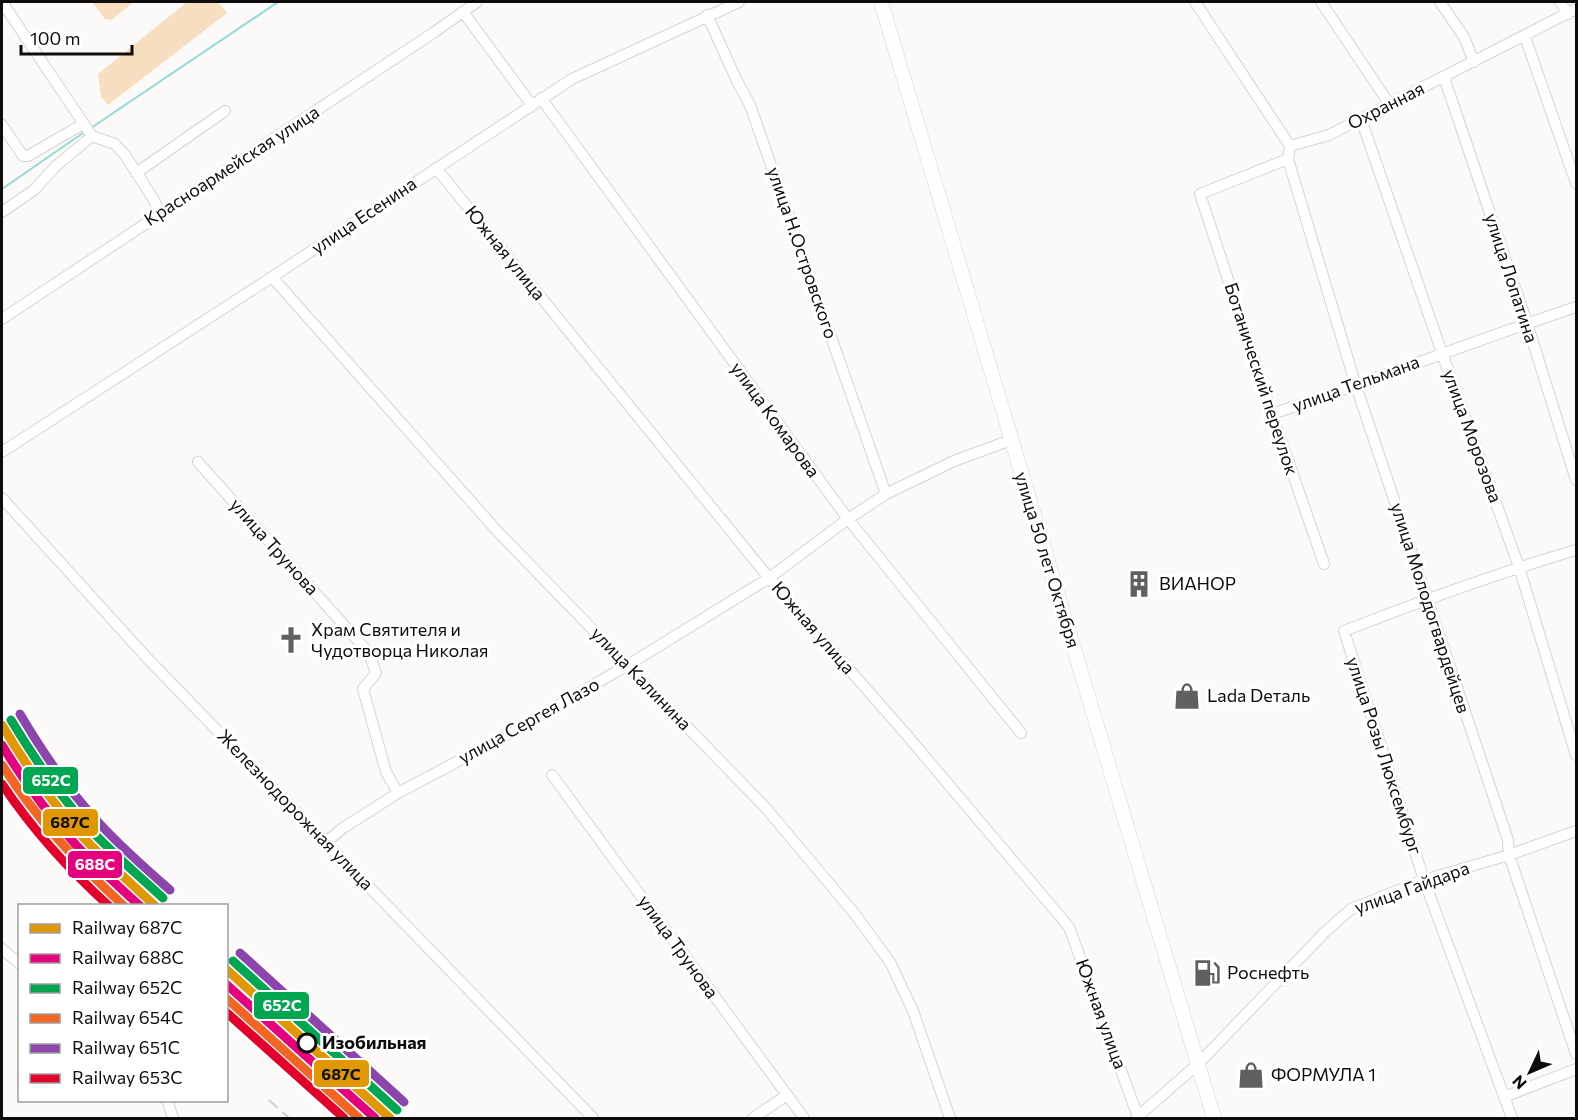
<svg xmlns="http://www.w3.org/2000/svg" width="1578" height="1120" font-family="Commissioner,sans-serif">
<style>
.green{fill:#f7dec0}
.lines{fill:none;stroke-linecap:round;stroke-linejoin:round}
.stream{stroke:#94d9da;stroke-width:2}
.minor-casing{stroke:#d5d4d2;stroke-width:12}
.major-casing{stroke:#d5d4d2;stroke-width:15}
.minor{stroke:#fffefe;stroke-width:10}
.major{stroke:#fffefe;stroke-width:14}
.rail{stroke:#d0d0cf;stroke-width:2;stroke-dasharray:12 6;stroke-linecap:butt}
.rail-1-casing{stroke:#fff;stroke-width:14}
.rail-2-casing{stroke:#fff;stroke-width:14}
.rail-3-casing{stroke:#fff;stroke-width:14}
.rail-4-casing{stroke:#fff;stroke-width:14}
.rail-5-casing{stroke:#fff;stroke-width:14}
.rail-6-casing{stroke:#fff;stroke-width:14}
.rail-1{stroke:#e09701;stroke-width:9}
.rail-2{stroke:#e5007d;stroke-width:9}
.rail-3{stroke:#00a651;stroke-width:9}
.rail-4{stroke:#f26522;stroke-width:9}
.rail-5{stroke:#8e44ad;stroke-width:9}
.rail-6{stroke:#e4002b;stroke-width:9}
.stop-dot{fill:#fff;stroke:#0e0d0c;stroke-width:3}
.labels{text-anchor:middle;stroke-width:6;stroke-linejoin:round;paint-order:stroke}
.street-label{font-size:18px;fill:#0e0d0c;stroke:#fff}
.poi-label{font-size:18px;fill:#0e0d0c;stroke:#fff;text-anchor:start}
.stop-label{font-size:18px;font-weight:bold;fill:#0e0d0c;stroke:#fff;text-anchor:start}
.line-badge{stroke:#fff;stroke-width:2}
.badge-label{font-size:16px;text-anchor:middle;font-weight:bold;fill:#fff}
.pale-badge-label{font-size:16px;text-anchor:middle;font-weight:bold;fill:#111}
</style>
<rect width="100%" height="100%" fill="#fcfaf8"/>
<path class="green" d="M92,2h42l-23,18 -6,-1z
M187,2h31l9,11 -119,92 -7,-8 -3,-23z"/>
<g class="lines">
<path class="stream" d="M91,128l187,-126
M2,189l81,-56"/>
<defs>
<path id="minor" d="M2,2l90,134 23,8 10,11 29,45 6,13
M1195,2l95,144
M1321,2l69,103
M1440,2l24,35 10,25
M1560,2l8,12
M463,12l68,92
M707,15l30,66 13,24 136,389
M1525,37l51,146
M1444,77l83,246 49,157
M541,98l307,421 173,214
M1361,119l81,234 77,214 57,188
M2,125l21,31h5l55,-32
M1288,159l68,227 152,454 1,15 67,199
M436,168l333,410 136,155 164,194 69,190
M136,173l89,-62
M2,212l32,-22 22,-24 36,-30
M272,277l226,255 267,275 89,106 36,49 23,49 37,107
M2,319l431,-286 44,-31
M1272,414c102,-34 202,-73 304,-107
M2,452l270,-175 300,-198 167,-77
M198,462l171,191 7,20 -13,16 23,83 12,21
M2,498l145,160 446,460
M1324,564l-52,-150 -72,-220 88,-35 2,-13 39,-11 247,-126
M552,775l252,343
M326,842l17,-14 55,-35 98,-52 132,-76 141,-87 79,-59 38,-25 68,-33 57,-21
M2,949l18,15
M1504,1097l72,-28
M167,1100l6,18
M753,1118l34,-23
M1136,1118l62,-54 127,-132 26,-23 73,-29 85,-25 67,-24
M1512,1118l-88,-238 -80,-249c77,-30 154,-58 232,-81"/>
<path id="major" d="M881,2l333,1116"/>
</defs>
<use href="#minor" class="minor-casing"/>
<use href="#major" class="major-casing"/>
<use href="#minor" class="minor"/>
<use href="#major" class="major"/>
<path class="rail" d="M2,785c37,43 78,82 120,121
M226,1001l69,62 66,55
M269,1100l20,18"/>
<defs>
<path id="rail-1" d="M2,725c23,39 49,76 79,110 23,25 49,47 74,71
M226,969l164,149"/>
<path id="rail-2" d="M2,745c21,35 46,69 74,100 20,21 42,41 64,61
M226,984l149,134"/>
<path id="rail-3" d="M11,720c23,38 48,75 78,108 23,25 49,47 74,70
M233,961l164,149"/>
<path id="rail-4" d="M2,765c35,54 74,97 122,141
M226,998l133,120"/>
<path id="rail-5" d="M20,714c23,39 48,76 79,109 22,24 47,46 71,67
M240,953l164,149"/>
<path id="rail-6" d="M2,784c30,45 66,85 107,122
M226,1012l118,106"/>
</defs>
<use href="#rail-1" class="rail-1-casing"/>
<use href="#rail-2" class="rail-2-casing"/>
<use href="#rail-3" class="rail-3-casing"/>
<use href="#rail-4" class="rail-4-casing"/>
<use href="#rail-5" class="rail-5-casing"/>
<use href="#rail-6" class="rail-6-casing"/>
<use href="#rail-1" class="rail-1"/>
<use href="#rail-2" class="rail-2"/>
<use href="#rail-3" class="rail-3"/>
<use href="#rail-4" class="rail-4"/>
<use href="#rail-5" class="rail-5"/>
<use href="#rail-6" class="rail-6"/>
</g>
<defs>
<symbol id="building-bare" viewBox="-9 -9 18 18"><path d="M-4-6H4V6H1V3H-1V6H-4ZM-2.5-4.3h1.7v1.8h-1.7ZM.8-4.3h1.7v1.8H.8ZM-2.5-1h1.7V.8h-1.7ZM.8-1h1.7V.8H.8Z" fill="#61605f" stroke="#fff" stroke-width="2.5" paint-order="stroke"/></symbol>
<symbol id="church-bare" viewBox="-9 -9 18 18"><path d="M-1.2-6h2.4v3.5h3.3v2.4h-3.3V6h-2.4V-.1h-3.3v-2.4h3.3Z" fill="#61605f" stroke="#fff" stroke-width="2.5" paint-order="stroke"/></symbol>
<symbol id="shop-bare" viewBox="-9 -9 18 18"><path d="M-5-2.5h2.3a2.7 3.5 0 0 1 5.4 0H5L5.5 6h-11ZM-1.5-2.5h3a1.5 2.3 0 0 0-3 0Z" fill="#61605f" stroke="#fff" stroke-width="2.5" paint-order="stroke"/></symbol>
<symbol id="fuel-bare" viewBox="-9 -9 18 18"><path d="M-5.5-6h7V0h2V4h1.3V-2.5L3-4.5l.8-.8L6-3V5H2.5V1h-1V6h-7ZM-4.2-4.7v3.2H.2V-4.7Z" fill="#61605f" stroke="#fff" stroke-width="2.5" paint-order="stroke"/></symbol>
</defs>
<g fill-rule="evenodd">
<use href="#building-bare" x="1120" y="565" width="38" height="38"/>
<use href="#church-bare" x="272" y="621" width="38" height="38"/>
<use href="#shop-bare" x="1168" y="677" width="38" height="38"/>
<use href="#fuel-bare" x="1188" y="954" width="38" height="38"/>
<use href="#shop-bare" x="1232" y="1056" width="38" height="38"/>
</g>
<circle class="stop-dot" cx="307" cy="1043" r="9"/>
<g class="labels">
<g class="street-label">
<text transform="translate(1386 106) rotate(-27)" y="6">Охранная</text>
<text transform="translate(232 166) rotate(-33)" y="6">Красноармейская улица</text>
<text transform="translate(364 216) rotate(-34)" y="6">улица Есенина</text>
<text transform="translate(505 253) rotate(51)" y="6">Южная улица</text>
<text transform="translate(802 253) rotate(71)" y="6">улица Н.Островского</text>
<text transform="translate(1511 278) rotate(72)" y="6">улица Лопатина</text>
<text transform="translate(1261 379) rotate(72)" y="6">Ботанический переулок</text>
<text transform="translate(1356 384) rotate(-20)" y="6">улица Тельмана</text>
<text transform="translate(775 420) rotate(54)" y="6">улица Комарова</text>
<text transform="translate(1472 436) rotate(70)" y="6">улица Морозова</text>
<text transform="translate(274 547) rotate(48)" y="6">улица Трунова</text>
<text transform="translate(1047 560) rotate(73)" y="6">улица 50 лет Октября</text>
<text transform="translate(1430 608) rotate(72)" y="6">улица Молодогвардейцев</text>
<text transform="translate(813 628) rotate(49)" y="6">Южная улица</text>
<text transform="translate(641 679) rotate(46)" y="6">улица Калинина</text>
<text transform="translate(529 721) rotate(-29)" y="6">улица Сергея Лазо</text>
<text transform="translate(1384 756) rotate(72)" y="6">улица Розы Люксембург</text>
<text transform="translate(295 810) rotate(46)" y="6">Железнодорожная улица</text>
<text transform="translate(1412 888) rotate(-20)" y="6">улица Гайдара</text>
<text transform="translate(678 947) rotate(54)" y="6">улица Трунова</text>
<text transform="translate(1101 1014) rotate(70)" y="6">Южная улица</text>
</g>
<g class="poi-label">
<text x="1159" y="590">ВИАНОР</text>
<text x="311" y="636">Храм Святителя и<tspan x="311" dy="21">Чудотворца Николая</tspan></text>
<text x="1207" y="702">Lada Dеталь</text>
<text x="1227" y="979">Роснефть</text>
<text x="1271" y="1081">ФОРМУЛА 1</text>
</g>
<g class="stop-label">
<text x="322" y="1049">Изобильная</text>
</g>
</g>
<g class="line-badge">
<rect x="22" y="766" width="57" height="29" rx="6" fill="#00a651"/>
<rect x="42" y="808" width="57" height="29" rx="6" fill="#e09701"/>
<rect x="67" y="850" width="56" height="29" rx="6" fill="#e5007d"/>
<rect x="253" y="991" width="57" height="29" rx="6" fill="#00a651"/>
<rect x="313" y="1059" width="57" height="29" rx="6" fill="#e09701"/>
</g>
<g class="badge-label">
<text x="51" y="786">652С</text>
<text x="95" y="870">688С</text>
<text x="282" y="1011">652С</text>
</g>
<g class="pale-badge-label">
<text x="70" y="828">687С</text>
<text x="341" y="1080">687С</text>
</g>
<rect width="1578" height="1120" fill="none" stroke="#0e0d0c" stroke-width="6"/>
<rect x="18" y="904" width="210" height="198" fill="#ffffff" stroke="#9f9e9e" stroke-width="1.5"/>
<rect x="30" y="924" width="30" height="9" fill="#e09701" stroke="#9f9e9e" stroke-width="1.5"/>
<text x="72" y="934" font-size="18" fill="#0e0d0c">Railway 687С</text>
<rect x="30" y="954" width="30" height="9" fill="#e5007d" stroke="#9f9e9e" stroke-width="1.5"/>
<text x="72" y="964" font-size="18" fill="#0e0d0c">Railway 688С</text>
<rect x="30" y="984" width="30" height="9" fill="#00a651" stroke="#9f9e9e" stroke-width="1.5"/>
<text x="72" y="994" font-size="18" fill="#0e0d0c">Railway 652С</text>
<rect x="30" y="1014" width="30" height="9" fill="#f26522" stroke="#9f9e9e" stroke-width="1.5"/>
<text x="72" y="1024" font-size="18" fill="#0e0d0c">Railway 654С</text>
<rect x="30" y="1044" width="30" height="9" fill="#8e44ad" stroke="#9f9e9e" stroke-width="1.5"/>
<text x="72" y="1054" font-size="18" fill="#0e0d0c">Railway 651С</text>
<rect x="30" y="1074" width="30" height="9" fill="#e4002b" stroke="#9f9e9e" stroke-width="1.5"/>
<text x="72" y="1084" font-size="18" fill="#0e0d0c">Railway 653С</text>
<g transform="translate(1530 1072) rotate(226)" stroke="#ffffff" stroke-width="4.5" paint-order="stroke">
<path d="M0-4.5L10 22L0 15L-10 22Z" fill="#0e0d0c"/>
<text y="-9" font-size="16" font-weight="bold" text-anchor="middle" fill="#0e0d0c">N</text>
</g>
<path d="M21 45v9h111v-9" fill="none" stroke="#0e0d0c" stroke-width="3"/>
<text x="30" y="45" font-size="18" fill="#0e0d0c" stroke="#ffffff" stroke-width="4.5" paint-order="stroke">100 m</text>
</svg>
